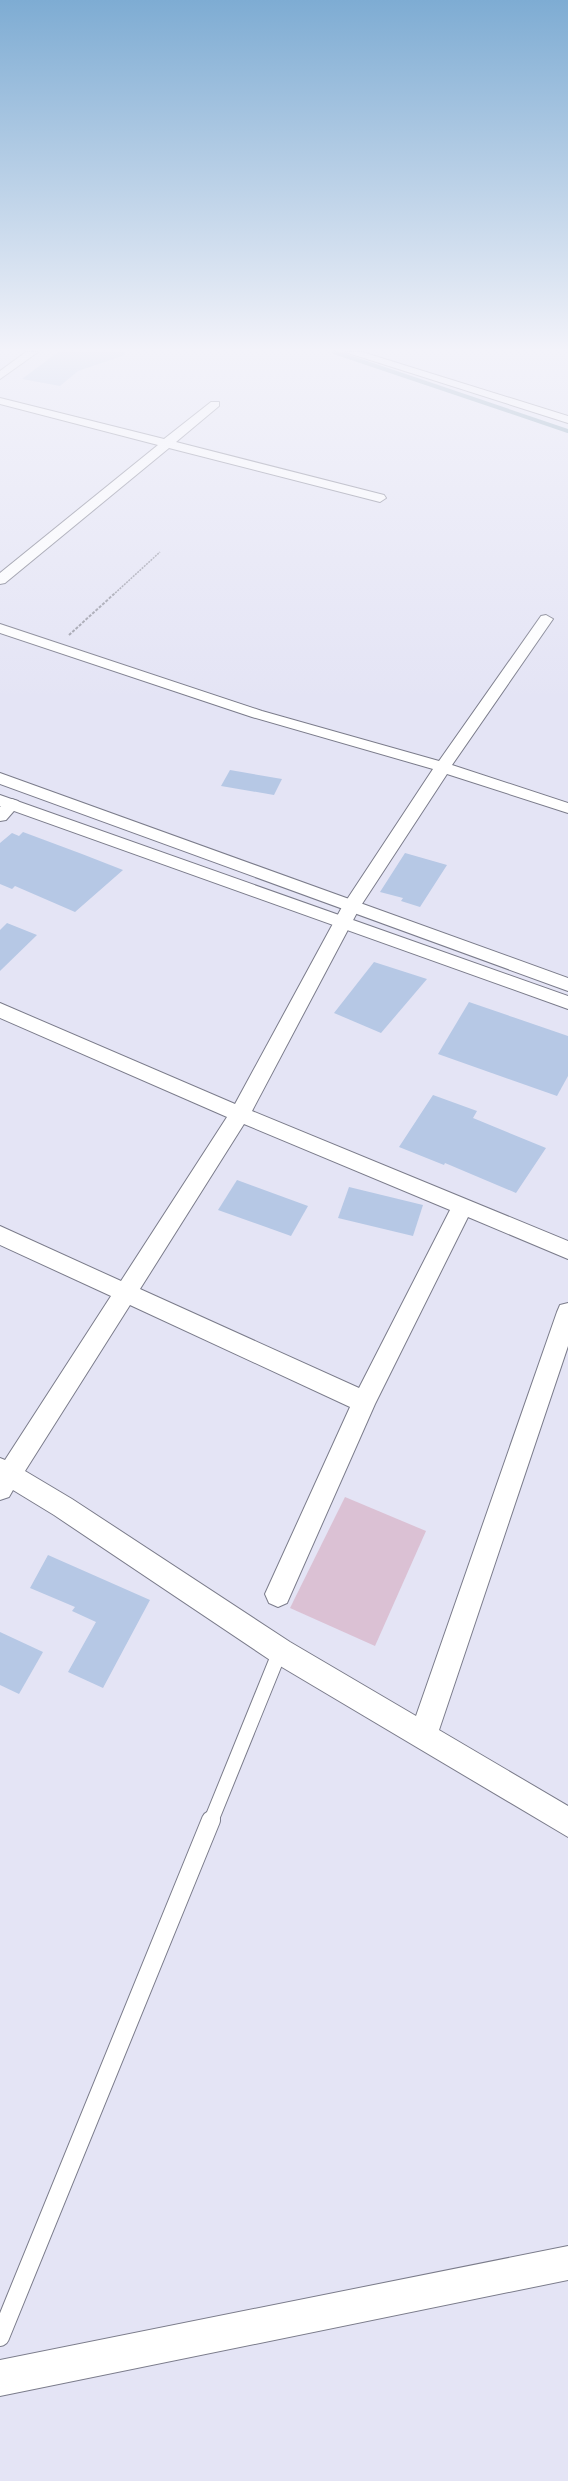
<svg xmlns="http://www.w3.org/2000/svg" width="568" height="2481" viewBox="0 0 568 2481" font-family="'DejaVu Sans',sans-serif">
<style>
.green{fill:#dbc1d4}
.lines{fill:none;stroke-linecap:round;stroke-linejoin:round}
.stream{stroke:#80a0b3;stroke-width:4}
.building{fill:#b6c8e5}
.service-far1-casing{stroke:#7b7c8b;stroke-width:16}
.service-casing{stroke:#7b7c8b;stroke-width:20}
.minor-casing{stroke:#7b7c8b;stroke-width:2}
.tertiary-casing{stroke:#7b7c8b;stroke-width:2}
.path-far1{stroke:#9a9ba7;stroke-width:1.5;stroke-dasharray:2 1;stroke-linecap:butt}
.path{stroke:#9a9ba7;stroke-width:2;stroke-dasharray:3 1.5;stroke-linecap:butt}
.service-far1{stroke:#fff;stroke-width:14}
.service{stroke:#fff;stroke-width:18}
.minor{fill:#fff;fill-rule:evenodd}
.tertiary{fill:#fff;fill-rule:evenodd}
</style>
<rect width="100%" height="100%" fill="#e4e4f5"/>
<!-- green -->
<polygon class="green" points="345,1497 426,1531 375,1646 290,1608"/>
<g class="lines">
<!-- stream -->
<polyline class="stream" points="334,352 568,431"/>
</g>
<!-- building -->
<g class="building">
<polygon points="58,352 125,352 125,355 78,371 60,386 22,379"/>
<polygon points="230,770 282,779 274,795 221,786"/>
<polygon points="23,832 82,854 123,870 75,912 15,886 12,889 0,884 0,843 12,833 19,836"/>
<polygon points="405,853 447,865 420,907 401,901 403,898 380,892"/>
<polygon points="7,923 37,935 0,971 0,930"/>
<polygon points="374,962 427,979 381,1033 334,1013"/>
<polygon points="469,1002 568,1036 568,1076 557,1096 438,1054"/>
<polygon points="433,1095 477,1111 473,1118 546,1148 516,1193 445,1163 444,1165 399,1147"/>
<polygon points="237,1180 308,1206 291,1236 218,1210"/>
<polygon points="349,1187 423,1205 413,1236 338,1218"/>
<polygon points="48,1555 150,1600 103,1688 68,1672 96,1622 72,1611 75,1607 30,1588"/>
<polygon points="0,1632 43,1652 19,1694 0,1685"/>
</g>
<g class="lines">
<!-- service-far1 casing -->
<g class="service-far1-casing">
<polyline id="service-far1" points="211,1821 280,1651"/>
</g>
<!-- service casing -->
<g class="service-casing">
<polyline id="service" points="0,2337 211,1820"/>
</g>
<!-- minor casing -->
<g class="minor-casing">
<g id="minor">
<polygon points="26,352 38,352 0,379 0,371"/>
<polygon points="345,352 362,352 568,416 568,423"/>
<polygon points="0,398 164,439 211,402 219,402 219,406 176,442 384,495 386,498 380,502 169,448 5,583 0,584 0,573 158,445 0,404"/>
<path d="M546,615L553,619L452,765L568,803V813L447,774L360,907L252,1111L568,1241V1259L468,1217L375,1404L287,1603L278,1607L269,1603L265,1594L350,1407L130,1305L25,1471L72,1499L290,1642L416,1716L557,1312L560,1305L568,1303V1346L439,1730L568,1806V1837L270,1660L54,1515L13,1490L9,1497L0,1500V1458L5,1460L111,1296L0,1245V1226L121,1281L227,1117L0,1018V1003L235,1104L342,907L433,769L252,717L0,633V624L262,711L439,761L541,616ZM244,1124L450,1210L359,1388L140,1289Z"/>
<polygon points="12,799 18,801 20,804 6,820 0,821 0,807 6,801"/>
<polygon points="568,2246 568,2280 0,2396 0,2360"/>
</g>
</g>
<!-- tertiary casing -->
<g class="tertiary-casing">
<g id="tertiary">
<polygon points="0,773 568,978 568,991 0,784"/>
<polygon points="0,795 568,996 568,1009 0,806"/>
</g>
</g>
<!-- path-far1 -->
<polyline class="path-far1" points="113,595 160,552"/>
<!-- path -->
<polyline class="path" points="69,635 114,594"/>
<!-- service-far1 -->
<use href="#service-far1" class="service-far1"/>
<!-- service -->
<use href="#service" class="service"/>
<!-- minor -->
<use href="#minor" class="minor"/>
<!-- tertiary -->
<use href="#tertiary" class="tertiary"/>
</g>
<!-- sky -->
<linearGradient id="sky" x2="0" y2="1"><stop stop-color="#7eacd3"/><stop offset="0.5" stop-color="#f3f3fa"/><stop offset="1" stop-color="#f3f3fa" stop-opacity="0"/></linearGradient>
<rect width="568" height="700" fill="url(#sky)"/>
</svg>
